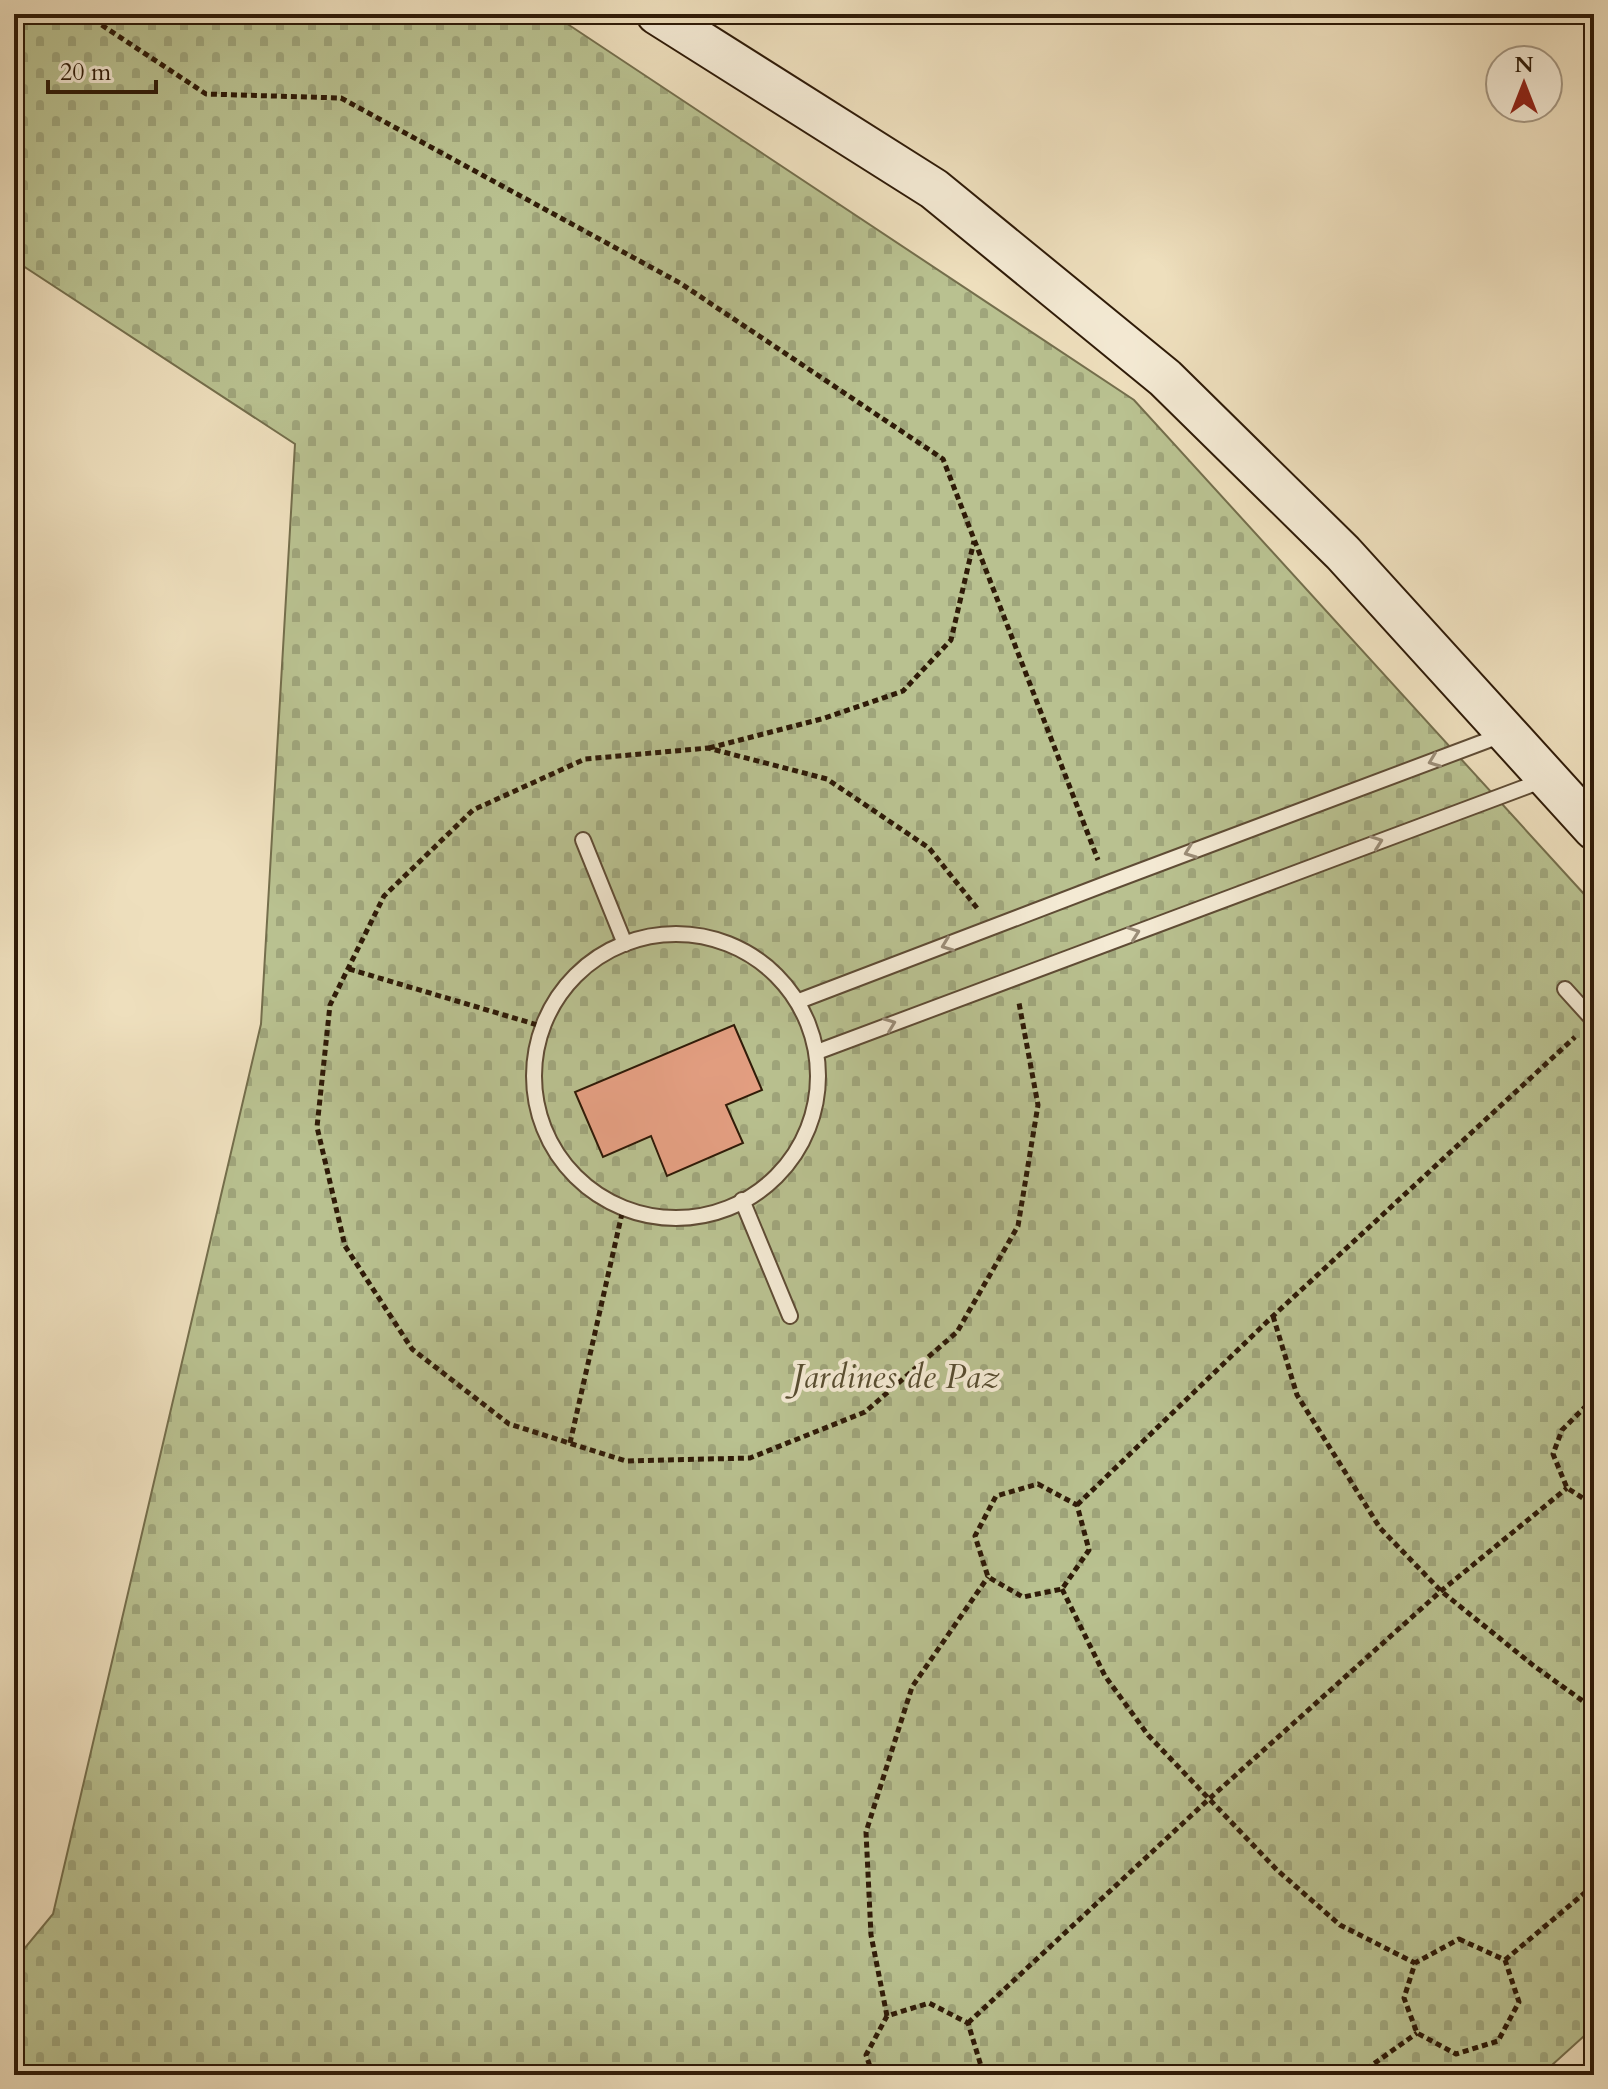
<svg xmlns="http://www.w3.org/2000/svg" width="1608" height="2089" viewBox="0 0 1608 2089" font-family="Cardo,serif">
<style>
.cemetery{fill:url(#cemetery-stones);stroke:#746e4c;stroke-width:2}
.building{fill:#e49f82;stroke:#2f1b08;stroke-width:2}
.lines{fill:none;stroke-linecap:round;stroke-linejoin:round}
.service-casing{stroke:#5f4c35;stroke-width:18}
.secondary-casing{stroke:#2f1b08;stroke-width:44}
.path{stroke:#2f1b08;stroke-width:5;stroke-dasharray:6 4;stroke-linecap:butt}
.service{stroke:#f4ead4;stroke-width:14}
.secondary{stroke:#f4ead4;stroke-width:40}
.oneway{stroke:#9b8d78}
.labels{text-anchor:middle;stroke-width:8;stroke-linejoin:round;paint-order:stroke}
.park-label{font-size:34px;font-style:italic;fill:#584d31;stroke:#f4ead4}
</style>
<defs>
<pattern id="cemetery-stones" width="16" height="16" patternUnits="userSpaceOnUse" patternTransform="scale(2)"><rect width="16" height="16" fill="#b9c190"/><path d="M2 7V4a2 2 0 0 1 4 0v3zM10 15v-3a2 2 0 0 1 4 0v3z" fill="#9fa57b"/></pattern>
</defs>
<rect width="100%" height="100%" fill="#eedfbd"/>
<filter id="stains"><feTurbulence type="fractalNoise" baseFrequency=".0025" numOctaves="4"/><feColorMatrix values="0 0 0 0 .2 0 0 0 0 .09 0 0 0 0 .02 0 0 0 .5 -.17"/></filter>
<radialGradient id="worn" r=".72"><stop offset=".6" stop-color="#630" stop-opacity="0"/><stop offset="1" stop-color="#630" stop-opacity=".3"/></radialGradient>
<!-- cemetery -->
<polygon class="cemetery" points="14,14 548,14 566,23 1134,400 1594,905 1594,2027 1541,2075 14,2075 14,1961 53,1914 261,1024 295,444 14,260"/>
<!-- building -->
<polygon class="building" points="734,1025 762,1090 726,1105 743,1143 667,1176 651,1136 603,1157 575,1092"/>
<g class="lines">
<!-- service casing -->
<g class="service-casing">
<g id="service">
<polyline points="583,840 625,944"/>
<circle cx="676" cy="1076" r="142"/>
<polyline points="1565,989 1594,1021"/>
<polyline points="799,1001 1108,883 1502,735"/>
<polyline points="817,1052 1544,780"/>
<polyline points="742,1200 790,1316"/>
</g>
</g>
<!-- secondary casing -->
<g class="secondary-casing">
<polyline id="secondary" points="657,14 934,189 1165,378 1343,553 1594,829"/>
</g>
<!-- path -->
<g class="path">
<polyline points="85,14 206,94 341,98 680,283 943,459 1098,860"/>
<polyline points="709,748 825,718 903,691 951,640 974,541"/>
<polyline points="977,908 929,848 827,779 708,748 585,759 473,810 384,896 330,1005 317,1127 345,1246 412,1349 509,1424 626,1461 750,1458 865,1412 957,1332 1018,1226 1038,1105 1019,1003"/>
<polyline points="349,969 541,1026"/>
<polyline points="1273,1316 1297,1395 1380,1528 1441,1591 1534,1666 1594,1709"/>
<polyline points="1594,1398 1562,1430 1553,1454 1567,1488 1594,1505"/>
<polyline points="570,1443 623,1209"/>
<polygon points="1038,1484 1077,1505 1089,1550 1062,1589 1023,1597 988,1577 975,1536 996,1496"/>
<polyline points="1077,1505 1273,1316 1575,1037"/>
<polyline points="1062,1589 1105,1676 1148,1735 1277,1870 1340,1925 1415,1963"/>
<polygon points="1459,1939 1505,1960 1519,2002 1498,2041 1456,2054 1417,2033 1404,1998 1415,1963"/>
<polyline points="1505,1960 1594,1885"/>
<polyline points="887,2016 871,1935 866,1832 912,1687 988,1577"/>
<polyline points="968,2023 1209,1799 1441,1591 1567,1488"/>
<polyline points="873,2075 866,2055 887,2016 929,2003 968,2023 981,2066 976,2075"/>
<polyline points="1358,2075 1417,2033"/>
</g>
<!-- service -->
<use href="#service" class="service"/>
<!-- secondary -->
<use href="#secondary" class="secondary"/>
</g>
<!-- one-way arrows -->
<defs><path id="oneway-chevron" d="M-2-3.5L2.5 0L-2 3.5" fill="none" stroke-width="1.6" stroke-linecap="round" stroke-linejoin="round" transform="scale(2)"/></defs>
<g class="oneway">
<use href="#oneway-chevron" transform="translate(1434 761) rotate(159)"/>
<use href="#oneway-chevron" transform="translate(1377 842) rotate(-20)"/>
<use href="#oneway-chevron" transform="translate(1190 852) rotate(159)"/>
<use href="#oneway-chevron" transform="translate(1134 933) rotate(-20)"/>
<use href="#oneway-chevron" transform="translate(947 945) rotate(159)"/>
<use href="#oneway-chevron" transform="translate(890 1024) rotate(-21)"/>
</g>
<g class="labels">
<!-- park labels -->
<g class="park-label">
<text x="896" y="1388">Jardines de Paz</text>
</g>
</g>
<!-- margin -->
<rect width="1608" height="2089" fill="none" stroke="#eedfbd" stroke-width="48"/>
<rect x="16" y="16" width="1576" height="2057" fill="none" stroke="#2f1b08" stroke-width="4"/>
<rect x="24" y="24" width="1560" height="2041" fill="none" stroke="#2f1b08" stroke-width="2"/>
<!-- north arrow -->
<g transform="translate(1524 84)"><circle r="38" fill="#f4ead4" stroke="#a59782" stroke-width="2"/>
<path d="M0-6L14 30L0 20L-14 30Z" fill="#8f2418"/>
<text y="-12" font-size="22" font-weight="bold" text-anchor="middle" fill="#2f1b08">N</text>
</g>
<!-- scale -->
<path d="M48 80v12h108v-12" fill="none" stroke="#2f1b08" stroke-width="4"/>
<text x="60" y="80" font-size="24" fill="#2f1b08" stroke="#f4ead4" stroke-width="6" paint-order="stroke">20 m</text>
<rect width="100%" height="100%" filter="url(#stains)"/>
<rect width="100%" height="100%" fill="url(#worn)"/>
</svg>
